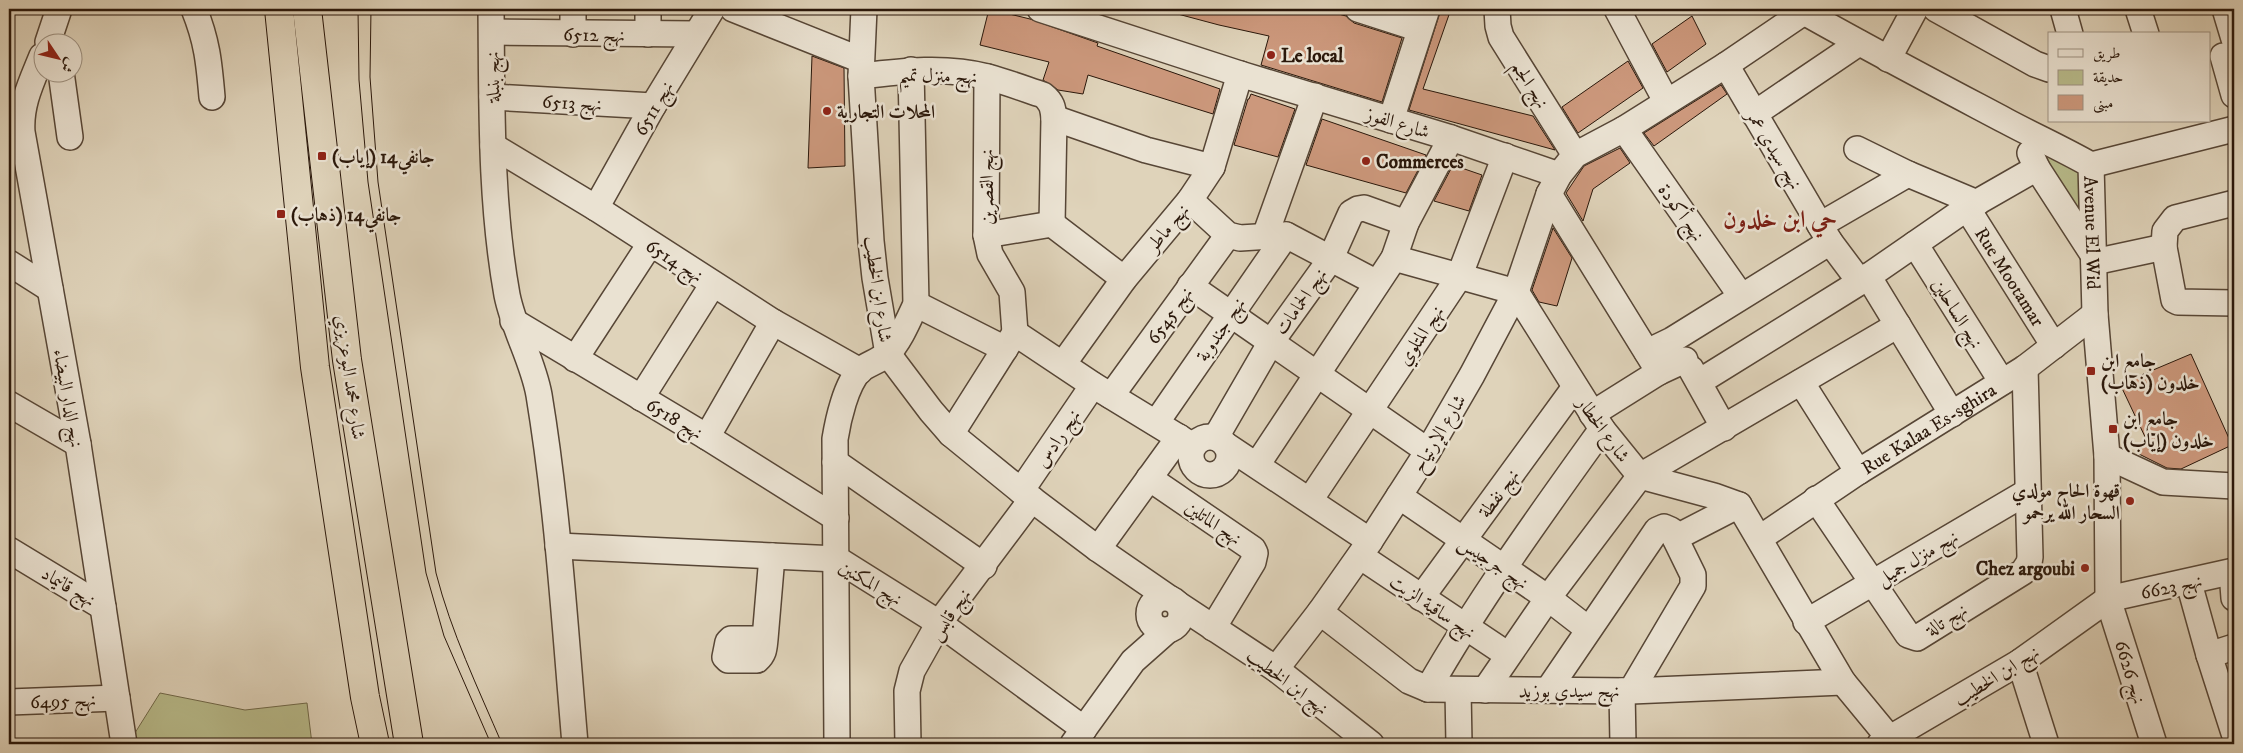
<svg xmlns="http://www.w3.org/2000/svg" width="2243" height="753" viewBox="0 0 2243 753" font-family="'IM FELL DW Pica',Amiri,serif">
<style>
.green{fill:#b8bb8b;stroke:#71694a}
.building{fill:#cc987c;stroke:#2a170a}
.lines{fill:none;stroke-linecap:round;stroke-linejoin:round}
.minor-casing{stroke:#574636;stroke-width:28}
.highway-casing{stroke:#2a170a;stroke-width:30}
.minor{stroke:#eae2d2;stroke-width:25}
.highway{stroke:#dfd3ba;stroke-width:28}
.tram{stroke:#2a170a;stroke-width:1}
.poi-dot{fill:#8f2418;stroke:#eae2d2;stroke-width:2}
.labels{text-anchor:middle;stroke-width:5;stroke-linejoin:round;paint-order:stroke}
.street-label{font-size:19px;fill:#2a170a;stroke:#eae2d2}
.poi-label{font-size:19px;font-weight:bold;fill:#2a170a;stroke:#eae2d2;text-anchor:start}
.district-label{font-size:24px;font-weight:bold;fill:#7a1f14;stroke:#eae2d2}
</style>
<rect width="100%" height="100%" fill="#dfd3ba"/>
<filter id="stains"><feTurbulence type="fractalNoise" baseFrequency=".004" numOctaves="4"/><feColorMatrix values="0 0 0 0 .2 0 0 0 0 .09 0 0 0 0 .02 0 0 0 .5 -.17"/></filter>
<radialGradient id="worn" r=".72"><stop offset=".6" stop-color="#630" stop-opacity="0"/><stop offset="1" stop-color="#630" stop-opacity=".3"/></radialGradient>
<!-- green -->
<g class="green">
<polygon points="2032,141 2083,174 2089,238"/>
<polygon points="160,693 245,710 307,703 312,744 128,744"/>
<polygon points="1113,742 1247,744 1103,744"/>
</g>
<!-- building -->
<g class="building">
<polygon points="989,9 1030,19 1098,43 1097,46 1220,89 1213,114 1088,75 1083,94 1058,90 1043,80 1049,62 980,45"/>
<polygon points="1175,9 1320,9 1346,16 1354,23 1402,38 1382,102 1261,65 1269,36 1219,25 1174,13"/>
<polygon points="1441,9 1451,9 1423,89 1533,116 1555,150 1409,110"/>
<polygon points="1692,16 1706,44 1667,72 1652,44"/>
<polygon points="812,56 844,68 845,166 808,168"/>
<polygon points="1628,61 1643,88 1578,133 1562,107"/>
<polygon points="1721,85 1727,94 1654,146 1644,133"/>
<polygon points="1251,94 1295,109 1278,157 1234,145 1248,99 1249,99"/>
<polygon points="1322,119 1426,155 1406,193 1306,165"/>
<polygon points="1620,148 1630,163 1593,189 1583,221 1566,193 1584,166"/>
<polygon points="1453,165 1482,175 1469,211 1434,201"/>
<polygon points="1553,228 1572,258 1557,306 1539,302 1532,290"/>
<polygon points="2191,354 2232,445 2181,469 2167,468 2139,454 2139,446 2147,441 2120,384"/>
</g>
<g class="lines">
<!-- minor casing -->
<g class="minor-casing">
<g id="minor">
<path d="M194,9C207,41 209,62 212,97"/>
<path d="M491,9C492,104 490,200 507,295C514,330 533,361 539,395C558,510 565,628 575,744"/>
<polyline points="733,9 861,60"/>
<polyline points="864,9 861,76 871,241 875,278 888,354 931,411 951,434 1021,491 1098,549 1169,598"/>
<polyline points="1040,9 1240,74 1451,138 1559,175"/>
<polyline points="1358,9 1420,29"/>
<polyline points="1497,9 1498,26 1501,37 1575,155"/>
<polyline points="1617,9 1666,101"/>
<path id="s1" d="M1804,9V12C1871,50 1938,85 2006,121C2034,136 2063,149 2091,165L2095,314L2107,456L2108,599L2154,744"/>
<polyline points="1936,9 2035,64 2049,69"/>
<polyline points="2063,9 2070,34"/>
<polyline points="2138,9 2146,34"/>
<polyline points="2225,9 2234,39"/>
<polyline points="492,32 696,34"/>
<polyline points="573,34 573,9"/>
<polyline points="648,34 648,9"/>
<polyline points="48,42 59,9"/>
<path d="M42,56C32,81 20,104 22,132L78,444L124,744"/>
<polyline points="2223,56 2234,95"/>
<polyline points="1888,59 1915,9"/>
<polyline points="1726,65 1830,242 1860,282"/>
<polyline points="61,72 70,137"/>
<path d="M861,76C903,71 946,66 988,77C1006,82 1025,89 1043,95C1052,102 1053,108 1054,118L1052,224"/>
<polyline points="987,77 986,235 990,254 1012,292 1015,333"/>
<polyline points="492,97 653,106"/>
<polyline points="1754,114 1859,43"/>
<polyline points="1054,118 1146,150 1212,167"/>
<polyline points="1391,120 1427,9"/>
<polyline points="1624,129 1741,296"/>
<polyline points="493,146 596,208 773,322 860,371"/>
<polyline points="1857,149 1908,174 1977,203"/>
<polyline points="2030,153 2037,168 2094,256"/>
<polyline points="2091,165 2234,129"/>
<polyline points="1549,194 1659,372"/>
<polyline points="1190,200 1228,235 1240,238 1286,235 1377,283"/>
<polyline points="2234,203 2175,218 2165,231 2164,247 2174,300 2178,302 2234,303"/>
<polyline points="596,208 653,106 712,9"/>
<path id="s2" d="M1967,208L2054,346"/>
<polyline points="1820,225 1908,174"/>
<polyline points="986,235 1052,224 1124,279"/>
<polyline points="1265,236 1315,96"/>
<polyline points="1915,244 2002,382"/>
<polyline points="1394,258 1516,292 1602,429 1640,476 1714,496 1739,505 1843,682 1890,739"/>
<polyline points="2094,262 2164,247"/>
<polyline points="9,263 50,289"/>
<polyline points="1868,276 1952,414"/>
<polyline points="1190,286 1428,451"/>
<polyline points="916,304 1005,349"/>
<polyline points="513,321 707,437 836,518"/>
<polyline points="1647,352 1672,340 1830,242"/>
<polyline points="575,359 650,244"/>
<polyline points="1063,364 1124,279 1190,200 1212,167 1240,74"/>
<polyline points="1691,369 1724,428"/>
<polyline points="1699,382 1860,282 1967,208 2037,168"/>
<polyline points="1801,382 1858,472"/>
<polyline points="1111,396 1228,235"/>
<polyline points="641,398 713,284"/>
<polyline points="9,404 78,444"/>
<polyline points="1592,414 1659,372 1685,360"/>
<polyline points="1156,423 1286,235"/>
<polyline points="951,434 1015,333 1093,385 1193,446"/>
<circle cx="1210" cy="456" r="19"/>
<polyline points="707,437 773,322"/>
<polyline points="1216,437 1271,342 1330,260 1351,213 1358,209 1364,208 1406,223"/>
<polyline points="1227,446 1370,541"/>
<polyline points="2107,456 2163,482 2234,486"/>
<polyline points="835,462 984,566"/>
<polyline points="1257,465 1394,258 1406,223 1451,138"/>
<polyline points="1149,478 1253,549 1255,553 1253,562 1213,628"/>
<polyline points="1021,491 1093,385"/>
<polyline points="1399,496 1548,598 1588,629"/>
<polyline points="1816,499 1908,635 1917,638 2023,572 2029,563 2030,557 2025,368"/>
<polyline points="1310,500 1459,277 1505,156"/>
<polyline points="1675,538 1739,505"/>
<path id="s3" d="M1760,538L1858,472L2025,368L2095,314"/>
<polyline points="558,546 837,559 939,623 1084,729"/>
<polyline points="1098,549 1179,437"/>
<polyline points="9,550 103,607"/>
<polyline points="1360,556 1508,655"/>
<polyline points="2232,572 2234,598"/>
<polyline points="2189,583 2209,655 2234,733"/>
<polyline points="1421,598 1575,387"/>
<circle cx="1165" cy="614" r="16"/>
<polyline points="1179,605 1276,669 1371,744"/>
<polyline points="1320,612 1409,681 1428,689 1631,691 1843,682"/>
<polyline points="1806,622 2027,492"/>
<path d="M765,639H731L728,642L725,657L728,660H757C764,654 764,649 765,639L772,556"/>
<polyline points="2209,655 2234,647"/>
<polyline points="2020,662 2046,744"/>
<polyline points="1276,669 1320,612 1370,541 1428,451 1472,375 1516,292 1549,194 1559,175 1575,155 1624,129 1726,65 1804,12"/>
<path d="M1428,689C1480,598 1541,514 1602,429"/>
<polyline points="1458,690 1459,744"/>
<polyline points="1485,690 1548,598 1640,476 1898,325"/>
<polyline points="1548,690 1657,530 1664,527 1671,530 1693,575 1693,586 1631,691"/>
<polyline points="1622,691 1623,744"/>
<polyline points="9,702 117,698"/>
<path d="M837,744L835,439C838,420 846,384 860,370C868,364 879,361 887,354C899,343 909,319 916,304L911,70"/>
<polyline points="908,744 907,691 912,671 939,623 1032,499"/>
<polyline points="1073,744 1133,661 1168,630"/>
<polyline points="1880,744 2020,662 2108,599 2234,571"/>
</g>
</g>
<!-- highway casing -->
<g class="highway-casing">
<g id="highway">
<polyline points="279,9 315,367 365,697 375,744"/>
<polyline points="307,9 347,360 409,744"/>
</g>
</g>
<!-- minor -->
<use href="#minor" class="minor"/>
<!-- highway -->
<use href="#highway" class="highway"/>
<!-- tram -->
<g class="tram">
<polyline points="358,9 359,80 368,182 426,573 444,636 491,744"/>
<path d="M371,9L370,77L378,182L436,573C451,632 478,688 502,744"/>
</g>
</g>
<!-- markers -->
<g class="poi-dot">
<circle cx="1271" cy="55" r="5"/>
<circle cx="827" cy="111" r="5"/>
<rect x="317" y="151" width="10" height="10" rx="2.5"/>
<circle cx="1366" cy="161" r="5"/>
<rect x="276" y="209" width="10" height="10" rx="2.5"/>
<rect x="2086" y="366" width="10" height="10" rx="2.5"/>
<rect x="2108" y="424" width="10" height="10" rx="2.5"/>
<circle cx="2130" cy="501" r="5"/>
<circle cx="2085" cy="568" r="5"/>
</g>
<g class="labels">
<!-- street labels -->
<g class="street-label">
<text transform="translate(594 34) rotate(1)" y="7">نهج 6512</text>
<text transform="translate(938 75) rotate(2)" y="7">نهج منزل تميم</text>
<text transform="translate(492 77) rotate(-91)" y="7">نهج بنبلة</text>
<text transform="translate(1531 84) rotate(58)" y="7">نهج الجم</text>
<text transform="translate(572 102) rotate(3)" y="7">نهج 6513</text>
<text transform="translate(653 108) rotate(-60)" y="7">نهج 6511</text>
<text transform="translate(1398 122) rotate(17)" y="7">شارع الفوز</text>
<text transform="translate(1775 149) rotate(59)" y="7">نهج سيدي عمر</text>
<text transform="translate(986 187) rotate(-90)" y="7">نهج القصرين</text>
<text transform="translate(1682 212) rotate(55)" y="7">نهج أكودة</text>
<text transform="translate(1167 227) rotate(-50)" y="7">نهج ماطر</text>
<text dy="7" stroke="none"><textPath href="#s1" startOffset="396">Avenue El Wid</textPath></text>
<text transform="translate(675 260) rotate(32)" y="7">نهج 6514</text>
<text dy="7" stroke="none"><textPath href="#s2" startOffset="81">Rue Mootamar</textPath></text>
<text transform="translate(879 289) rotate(82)" y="7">شارع ابن الخطيب</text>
<text transform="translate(1300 301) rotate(-55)" y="7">نهج الحمامات</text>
<text transform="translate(1958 313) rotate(58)" y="7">نهج الساحلين</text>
<text transform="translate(1169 315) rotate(-55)" y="7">نهج 6545</text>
<text transform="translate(1220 329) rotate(-56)" y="7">نهج جندوبة</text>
<text transform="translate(1420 335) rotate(-56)" y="7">نهج المتلوي</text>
<text transform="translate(351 377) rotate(82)" y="7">شارع محمد البوعزيزي</text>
<text transform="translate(69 398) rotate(80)" y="7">نهج الدار البيضاء</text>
<text transform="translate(675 418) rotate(31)" y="7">نهج 6518</text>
<text dy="7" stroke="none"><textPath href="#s3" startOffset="201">Rue Kalaa Es-sghira</textPath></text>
<text transform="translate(1604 429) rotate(54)" y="7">شارع الخطار</text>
<text transform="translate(1438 433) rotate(-59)" y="7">شارع الإرتياح</text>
<text transform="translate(1057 438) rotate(-56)" y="7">نهج رادس</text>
<text transform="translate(1498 493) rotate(-54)" y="7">نهج نفطة</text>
<text transform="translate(1214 522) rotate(34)" y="7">نهج الماتلين</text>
<text transform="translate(1917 557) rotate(-30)" y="7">نهج منزل جميل</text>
<text transform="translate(1494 562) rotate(34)" y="7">نهج جرجيس</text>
<text transform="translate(871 582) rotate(31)" y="7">نهج المكنين</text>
<text transform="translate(69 586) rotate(31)" y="7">نهج قانيماد</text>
<text transform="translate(2171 586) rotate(-12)" y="7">نهج 6623</text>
<text transform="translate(1433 606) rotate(34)" y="7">نهج ساقية الزيت</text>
<text transform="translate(949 614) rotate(-55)" y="7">نهج قابس</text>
<text transform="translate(1946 619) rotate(-32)" y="7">نهج تالة</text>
<text transform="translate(2131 672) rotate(73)" y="7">نهج 6626</text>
<text transform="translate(1996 675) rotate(-32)" y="7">نهج ابن الخطيب</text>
<text transform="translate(1288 681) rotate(37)" y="7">نهج ابن الخطيب</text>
<text x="1569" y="697">نهج سيدي بوزيد</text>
<text transform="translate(63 700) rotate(-2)" y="7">نهج 6495</text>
</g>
<!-- poi labels -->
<g class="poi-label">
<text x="1281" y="62">Le local</text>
<text x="837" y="118">المحلات التجارية</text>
<text x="332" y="163">جانفي14 (إياب)</text>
<text x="1376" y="168">Commerces</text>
<text x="291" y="221">جانفي14 (ذهاب)</text>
<text x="2101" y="367">جامع ابن<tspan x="2101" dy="22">خلدون (ذهاب)</tspan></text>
<text x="2123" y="425">جامع ابن<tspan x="2123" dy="22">خلدون (إياب)</tspan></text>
<text x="2120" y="497" text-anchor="end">قهوة الحاج مولدي<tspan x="2120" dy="22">السحار الله يرحمو</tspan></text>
<text x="2075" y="575" text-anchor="end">Chez argoubi</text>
</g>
<!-- district labels -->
<g class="district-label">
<text x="1780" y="227">حي ابن خلدون</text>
</g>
</g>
<!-- margin -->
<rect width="2243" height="753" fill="none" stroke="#dfd3ba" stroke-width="30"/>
<rect x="10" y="10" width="2223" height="733" fill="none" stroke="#2a170a" stroke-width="2.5"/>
<rect x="15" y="15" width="2213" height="723" fill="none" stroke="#2a170a"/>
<!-- legend -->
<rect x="2048" y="32" width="162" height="90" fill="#eae2d2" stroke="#9d9182"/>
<rect x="2058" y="49" width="25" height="8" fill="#eae2d2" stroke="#9d9182"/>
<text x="2093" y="58" font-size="15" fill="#2a170a">طريق</text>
<rect x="2058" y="70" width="25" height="15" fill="#b8bb8b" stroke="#9d9182"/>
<text x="2093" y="82" font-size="15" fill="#2a170a">حديقة</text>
<rect x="2058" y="95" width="25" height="15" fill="#cc987c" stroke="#9d9182"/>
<text x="2093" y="108" font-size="15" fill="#2a170a">مبنى</text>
<!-- north arrow -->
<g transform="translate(58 58) rotate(125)"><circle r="24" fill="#eae2d2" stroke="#9d9182"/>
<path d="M0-4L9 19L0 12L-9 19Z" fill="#8f2418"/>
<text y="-8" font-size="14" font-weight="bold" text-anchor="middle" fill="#2a170a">ش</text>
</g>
<rect width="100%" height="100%" filter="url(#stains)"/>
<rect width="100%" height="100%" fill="url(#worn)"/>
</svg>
